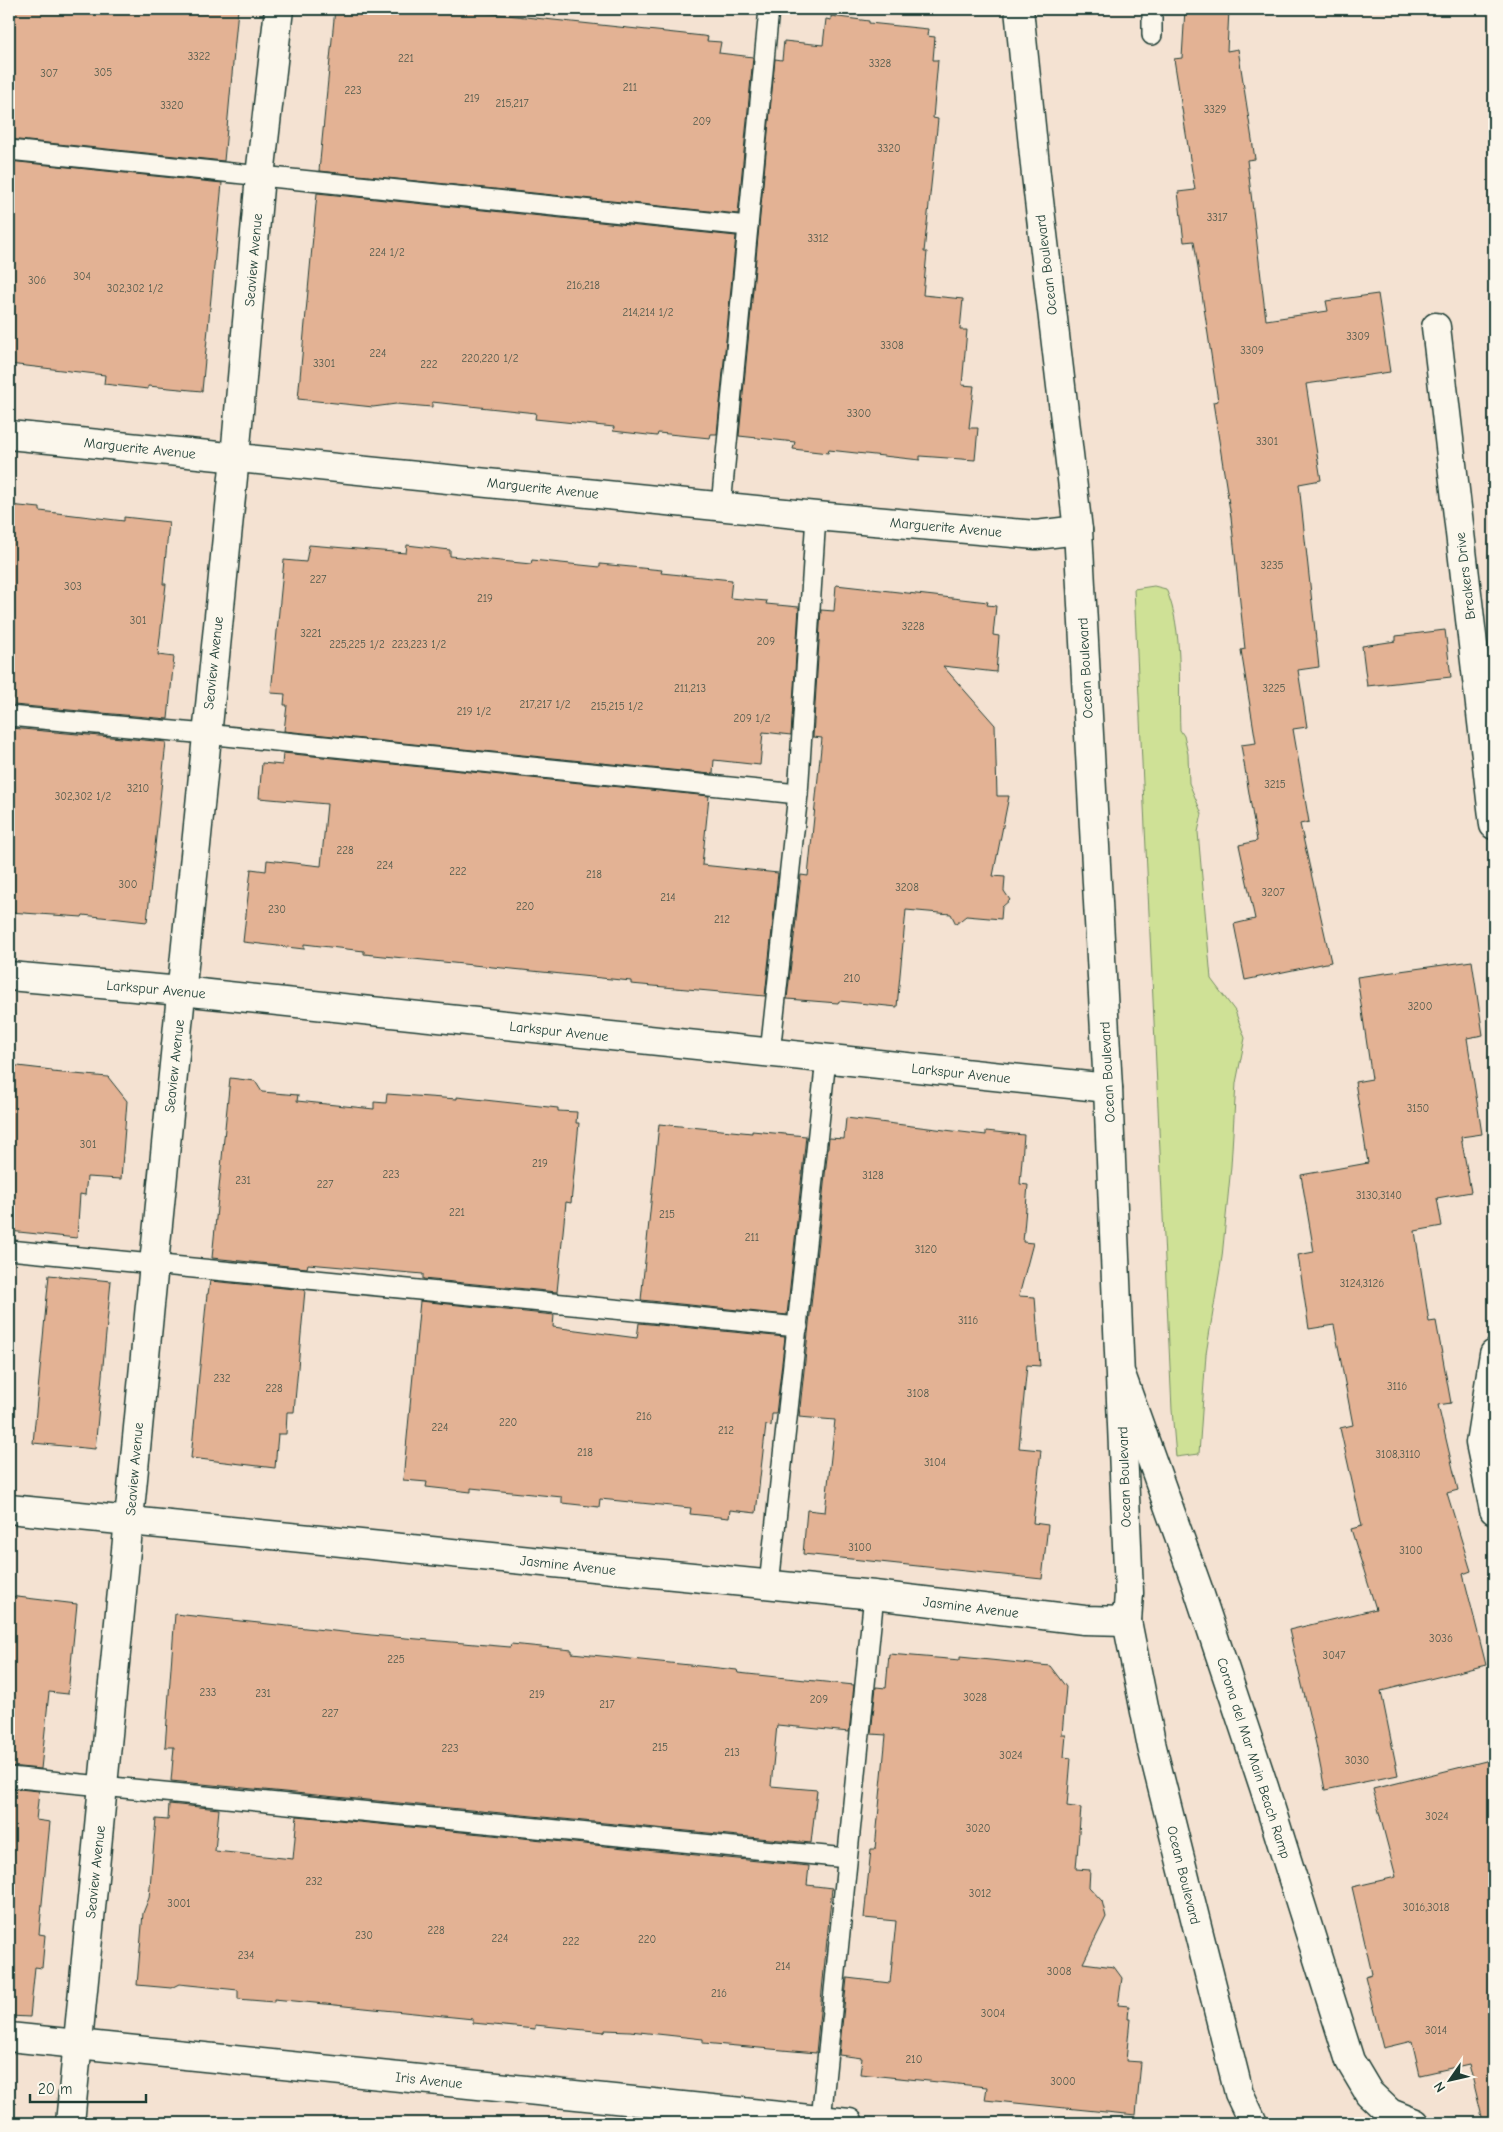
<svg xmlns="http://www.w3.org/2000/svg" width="1503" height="2132" viewBox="0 0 1503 2132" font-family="'Comic Neue',sans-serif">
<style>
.green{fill:#cfe196;stroke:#778f65}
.building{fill:#e3b294;stroke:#1f3d34}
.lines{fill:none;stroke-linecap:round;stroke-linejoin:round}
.lane-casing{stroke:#1f3d34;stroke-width:22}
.street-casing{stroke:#1f3d34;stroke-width:31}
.secondary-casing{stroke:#1f3d34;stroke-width:31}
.lane{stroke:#fbf7ec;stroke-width:19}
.street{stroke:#fbf7ec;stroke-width:28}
.secondary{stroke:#fbf7ec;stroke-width:28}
.labels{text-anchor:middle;stroke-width:4;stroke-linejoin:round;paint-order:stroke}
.number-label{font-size:11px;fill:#505a4c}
.street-label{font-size:14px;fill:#1f3d34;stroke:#fbf7ec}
</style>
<rect width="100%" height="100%" fill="#f4e2d2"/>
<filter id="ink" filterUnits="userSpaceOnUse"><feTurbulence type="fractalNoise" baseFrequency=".02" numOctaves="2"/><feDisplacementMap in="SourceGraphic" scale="10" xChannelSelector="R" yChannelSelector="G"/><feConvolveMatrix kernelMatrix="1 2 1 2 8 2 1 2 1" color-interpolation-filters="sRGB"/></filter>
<g filter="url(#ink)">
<!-- green -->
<path class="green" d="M1154,586L1166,589C1184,630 1178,686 1180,730L1184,736L1188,754L1189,783L1202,814L1198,832L1211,979L1235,1011L1245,1038L1236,1083L1231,1166L1222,1257L1206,1354L1199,1454L1176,1457L1172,1410L1134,589Z"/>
<!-- building -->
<g class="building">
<polygon points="9,9 238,9 224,161 9,139"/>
<polygon points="335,9 488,9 488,13 703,36 708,37 707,41 721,42 719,53 753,57 738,214 319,171"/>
<polygon points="1185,9 1229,9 1227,51 1238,49 1255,159 1247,160 1266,320 1328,311 1326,301 1378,294 1390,372 1306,384 1321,480 1299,484 1319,667 1298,670 1307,727 1293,729 1309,822 1300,824 1331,962 1245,980 1234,924 1255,919 1239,845 1257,841 1241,745 1256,743 1241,650 1245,649 1231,517 1213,402 1218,401 1194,241 1184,242 1178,192 1195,190 1174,59 1182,58"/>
<polygon points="831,16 869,21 869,23 928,29 927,36 935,37 933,60 938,60 933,118 938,119 924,252 927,252 923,295 963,299 960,330 967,330 962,385 974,386 969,428 978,428 975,460 920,456 920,460 829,450 828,453 793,449 795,442 739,436 775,59 782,60 784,41 823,45 826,19 831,20"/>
<polygon points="9,161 222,183 202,391 148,386 148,389 104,384 105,375 9,364"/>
<polygon points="317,193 736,236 717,434 711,434 710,438 658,433 657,436 613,431 614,427 535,419 536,413 432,402 432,407 396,404 373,407 298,399"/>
<polygon points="9,505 40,508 40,511 124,521 124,517 169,522 163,584 166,584 158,655 174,657 168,719 14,705 14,699 9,699"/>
<polygon points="309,545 406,553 407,545 450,550 450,556 531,564 532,560 600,567 600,564 662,570 661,573 732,580 730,598 767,601 766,604 799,607 791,735 763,732 760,765 714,760 713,773 711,774 284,731 287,705 284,705 285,694 271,693 284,560 306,562"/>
<polygon points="836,585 988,602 987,605 996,606 993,635 999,636 996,672 943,666 995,725 997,796 1009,796 993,876 1005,877 1004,891 1010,900 1002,907 1001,919 966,916 956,924 951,914 906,910 897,1007 839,1001 838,1003 787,999 801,875 808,876 822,738 813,737 821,610 834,611"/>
<polygon points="1445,630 1451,677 1367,686 1362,646 1396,641 1396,636"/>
<polygon points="11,728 166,742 147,922 83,915 82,917 9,912 9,754"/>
<polygon points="283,753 709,796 702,865 778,873 765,996 631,984 631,981 364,954 364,951 304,944 304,949 243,942 251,869 266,871 267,860 321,866 327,804 259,798 262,763 282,765"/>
<polygon points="1472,961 1483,1035 1467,1038 1482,1134 1461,1137 1471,1192 1437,1198 1442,1226 1415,1231 1429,1322 1436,1321 1451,1403 1438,1405 1458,1490 1447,1493 1471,1571 1463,1574 1486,1665 1381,1691 1398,1775 1325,1790 1316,1744 1289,1630 1376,1609 1351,1529 1362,1526 1340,1428 1353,1425 1334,1325 1309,1329 1298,1255 1314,1252 1301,1175 1368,1163 1355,1082 1372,1079 1357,977"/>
<polygon points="9,1065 52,1070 52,1072 108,1077 127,1101 121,1179 87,1177 85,1195 80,1194 77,1238 9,1231"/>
<polygon points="230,1078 255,1081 262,1092 298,1095 297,1101 374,1109 374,1102 386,1103 387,1094 457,1099 457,1097 558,1108 558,1111 577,1112 576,1123 579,1123 571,1203 566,1202 557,1292 423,1279 423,1274 308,1264 307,1268 212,1258"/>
<polygon points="846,1118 986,1135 986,1131 1024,1135 1020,1184 1028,1185 1023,1242 1033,1243 1019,1296 1035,1297 1040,1366 1027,1365 1019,1448 1041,1450 1033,1523 1048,1525 1042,1579 803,1554 807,1510 825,1512 835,1420 799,1417 829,1138 844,1139"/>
<polygon points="659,1124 752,1133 752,1131 806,1136 787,1315 641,1300"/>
<polygon points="49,1275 111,1281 95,1449 33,1443"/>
<polygon points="210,1281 305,1290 294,1412 287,1412 286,1434 278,1434 275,1468 191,1458 207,1294 208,1294"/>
<polygon points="420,1301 554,1315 553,1327 637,1338 639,1323 785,1337 776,1414 772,1414 771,1426 766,1425 756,1513 730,1510 729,1518 690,1514 691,1508 600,1499 599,1507 562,1503 562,1497 471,1488 471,1492 426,1487 427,1482 403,1480"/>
<polygon points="9,1596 77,1604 68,1694 49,1692 41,1769 9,1766"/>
<polygon points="175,1614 371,1635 510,1647 511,1644 572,1650 572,1653 709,1667 737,1670 738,1673 854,1685 849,1732 777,1725 771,1786 817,1790 811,1843 171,1781 174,1747 165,1747"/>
<polygon points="889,1654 960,1660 960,1657 1050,1666 1066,1687 1062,1735 1066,1735 1064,1757 1071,1758 1067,1806 1081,1808 1076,1869 1090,1870 1089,1887 1102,1901 1106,1917 1083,1963 1114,1967 1122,1978 1118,2005 1129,2006 1128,2019 1130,2019 1126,2061 1141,2062 1136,2115 985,2100 987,2087 860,2074 862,2058 839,2055 847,1978 890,1983 896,1921 864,1918 871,1849 875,1849 886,1735 871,1734 876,1687 886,1688"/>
<polygon points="1494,1759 1494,2120 1483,2121 1469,2064 1420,2075 1412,2041 1383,2048 1365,1976 1372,1974 1352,1887 1396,1877 1373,1789"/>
<polygon points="9,1788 39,1791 36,1820 50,1822 39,1934 45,1935 42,1968 35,1967 30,2017 9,2016"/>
<polygon points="169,1804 219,1809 215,1851 293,1859 297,1816 809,1866 807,1885 832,1888 816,2053 703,2043 703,2039 630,2031 605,2030 605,2032 535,2025 535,2029 473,2023 473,2019 325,2004 274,1999 274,2002 238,1999 238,1990 179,1984 171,1988 137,1985 143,1913 149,1898 156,1819 168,1820"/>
</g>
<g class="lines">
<!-- lane casing -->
<g class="lane-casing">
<g id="lane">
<polyline points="1152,35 1152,9"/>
<polyline points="9,150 748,226"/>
<polyline points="721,506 769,9"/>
<polyline points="9,716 206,734 798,794"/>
<polyline points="770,1053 798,794 816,516"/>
<polyline points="9,1250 798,1327"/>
<polyline points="769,1585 826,1059"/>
<polyline points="9,1777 847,1858"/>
<polyline points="821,2120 874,1595"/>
</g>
</g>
<!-- street casing -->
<g class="street-casing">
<g id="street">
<polyline points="1436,327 1494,825"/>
<polyline points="9,976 181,991 1108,1088"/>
<polyline points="1494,1354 1480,1443 1494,1510"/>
<polyline points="1122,1377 1197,1586 1264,1787 1350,2061 1369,2093 1390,2113 1415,2123"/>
<polyline points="9,1509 874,1595 1084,1620 1127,1621"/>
<polyline points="9,2037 849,2123"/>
<polyline points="70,2123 154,1264 235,457 260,176 279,9"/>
</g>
</g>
<!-- secondary casing -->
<g class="secondary-casing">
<g id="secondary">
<polyline points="1019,9 1036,175 1078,530 1108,1088 1129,1593 1127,1621 1152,1747 1239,2093 1253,2123"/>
<polyline points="9,435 816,516 1036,535 1078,530"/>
</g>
</g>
<!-- lane -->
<use href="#lane" class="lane"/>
<!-- street -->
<use href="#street" class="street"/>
<!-- secondary -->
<use href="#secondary" class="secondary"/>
</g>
</g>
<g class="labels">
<!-- number labels -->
<g class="number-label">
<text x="199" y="60">3322</text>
<text x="406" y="62">221</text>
<text x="880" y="67">3328</text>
<text x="103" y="76">305</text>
<text x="49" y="77">307</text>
<text x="630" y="91">211</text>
<text x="353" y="94">223</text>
<text x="472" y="102">219</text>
<text x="512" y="107">215,217</text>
<text x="172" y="109">3320</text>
<text x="1215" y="113">3329</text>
<text x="702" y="125">209</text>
<text x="889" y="152">3320</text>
<text x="1217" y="221">3317</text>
<text x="818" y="242">3312</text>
<text x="387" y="256">224 1/2</text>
<text x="82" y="280">304</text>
<text x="37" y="284">306</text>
<text x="583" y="289">216,218</text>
<text x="135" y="292">302,302 1/2</text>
<text x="648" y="316">214,214 1/2</text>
<text x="1358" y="340">3309</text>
<text x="892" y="349">3308</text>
<text x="1252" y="354">3309</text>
<text x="378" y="357">224</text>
<text x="490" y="362">220,220 1/2</text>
<text x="324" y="367">3301</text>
<text x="429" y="368">222</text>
<text x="859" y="417">3300</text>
<text x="1267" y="445">3301</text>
<text x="1272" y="569">3235</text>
<text x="318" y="583">227</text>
<text x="73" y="590">303</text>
<text x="485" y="602">219</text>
<text x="138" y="624">301</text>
<text x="913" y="630">3228</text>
<text x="311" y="637">3221</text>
<text x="766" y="645">209</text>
<text x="357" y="648">225,225 1/2</text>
<text x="419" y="648">223,223 1/2</text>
<text x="690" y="692">211,213</text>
<text x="1274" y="692">3225</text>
<text x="545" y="708">217,217 1/2</text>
<text x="617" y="710">215,215 1/2</text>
<text x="474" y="715">219 1/2</text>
<text x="752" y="722">209 1/2</text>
<text x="1275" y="788">3215</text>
<text x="138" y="792">3210</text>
<text x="83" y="800">302,302 1/2</text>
<text x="345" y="854">228</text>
<text x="385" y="869">224</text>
<text x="458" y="875">222</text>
<text x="594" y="878">218</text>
<text x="128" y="888">300</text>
<text x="907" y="891">3208</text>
<text x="1273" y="896">3207</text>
<text x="668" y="901">214</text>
<text x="525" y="910">220</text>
<text x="277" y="913">230</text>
<text x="722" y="923">212</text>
<text x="852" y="982">210</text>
<text x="1420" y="1010">3200</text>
<text x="1418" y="1112">3150</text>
<text x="88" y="1148">301</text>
<text x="540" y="1167">219</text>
<text x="391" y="1178">223</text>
<text x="873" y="1179">3128</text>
<text x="243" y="1184">231</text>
<text x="325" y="1188">227</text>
<text x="1379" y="1199">3130,3140</text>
<text x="457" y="1216">221</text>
<text x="667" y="1218">215</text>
<text x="752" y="1241">211</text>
<text x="926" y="1253">3120</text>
<text x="1362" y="1287">3124,3126</text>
<text x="968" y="1324">3116</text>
<text x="222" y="1382">232</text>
<text x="1397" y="1390">3116</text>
<text x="274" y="1392">228</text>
<text x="918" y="1397">3108</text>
<text x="644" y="1420">216</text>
<text x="508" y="1426">220</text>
<text x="440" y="1431">224</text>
<text x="726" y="1434">212</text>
<text x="585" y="1456">218</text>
<text x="1398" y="1458">3108,3110</text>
<text x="935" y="1466">3104</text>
<text x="860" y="1551">3100</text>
<text x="1411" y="1554">3100</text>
<text x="1441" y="1642">3036</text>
<text x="1334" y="1659">3047</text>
<text x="396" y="1663">225</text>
<text x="208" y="1696">233</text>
<text x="263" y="1697">231</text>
<text x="537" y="1698">219</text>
<text x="975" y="1701">3028</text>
<text x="819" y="1703">209</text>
<text x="607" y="1708">217</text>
<text x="330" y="1717">227</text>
<text x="660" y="1751">215</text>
<text x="450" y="1752">223</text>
<text x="732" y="1756">213</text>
<text x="1011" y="1759">3024</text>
<text x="1357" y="1764">3030</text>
<text x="1437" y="1820">3024</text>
<text x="978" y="1832">3020</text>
<text x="314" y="1885">232</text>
<text x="980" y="1897">3012</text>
<text x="179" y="1907">3001</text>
<text x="1426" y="1911">3016,3018</text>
<text x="436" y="1934">228</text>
<text x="364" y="1939">230</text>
<text x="500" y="1942">224</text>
<text x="647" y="1943">220</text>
<text x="571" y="1945">222</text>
<text x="246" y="1959">234</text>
<text x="783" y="1970">214</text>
<text x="1059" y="1975">3008</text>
<text x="719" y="1997">216</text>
<text x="993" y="2017">3004</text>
<text x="1436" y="2034">3014</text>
<text x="914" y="2063">210</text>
<text x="1063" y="2085">3000</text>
</g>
<!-- street labels -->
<g class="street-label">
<text transform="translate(253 260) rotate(-85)" y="5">Seaview Avenue</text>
<text transform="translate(1046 265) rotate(-97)" y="5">Ocean Boulevard</text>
<text transform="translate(140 448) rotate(6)" y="5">Marguerite Avenue</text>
<text transform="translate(543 488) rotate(6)" y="5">Marguerite Avenue</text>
<text transform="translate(946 527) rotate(5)" y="5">Marguerite Avenue</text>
<text transform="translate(1465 576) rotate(-97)" y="5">Breakers Drive</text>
<text transform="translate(213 663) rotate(-84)" y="5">Seaview Avenue</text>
<text transform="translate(1085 668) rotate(-93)" y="5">Ocean Boulevard</text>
<text transform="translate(156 989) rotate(5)" y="5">Larkspur Avenue</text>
<text transform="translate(559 1031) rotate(6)" y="5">Larkspur Avenue</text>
<text transform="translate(174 1066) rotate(-84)" y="5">Seaview Avenue</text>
<text transform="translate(1107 1072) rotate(-93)" y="5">Ocean Boulevard</text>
<text transform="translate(961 1073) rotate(6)" y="5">Larkspur Avenue</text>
<text transform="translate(134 1469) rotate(-85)" y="5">Seaview Avenue</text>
<text transform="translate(1124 1477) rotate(-92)" y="5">Ocean Boulevard</text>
<text transform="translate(568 1565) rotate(6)" y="5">Jasmine Avenue</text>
<text transform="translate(971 1607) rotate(7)" y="5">Jasmine Avenue</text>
<text transform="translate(1254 1758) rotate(72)" y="5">Corona del Mar Main Beach Ramp</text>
<text transform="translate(95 1872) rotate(-84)" y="5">Seaview Avenue</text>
<text transform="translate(1184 1875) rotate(76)" y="5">Ocean Boulevard</text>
<text transform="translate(429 2080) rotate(6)" y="5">Iris Avenue</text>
</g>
</g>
<!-- margin -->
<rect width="1503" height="2132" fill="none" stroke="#fbf7ec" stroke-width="30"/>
<rect x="15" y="15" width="1473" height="2102" fill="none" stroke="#1f3d34" stroke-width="2" filter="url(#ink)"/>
<!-- north arrow -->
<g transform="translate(1450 2080) rotate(236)" stroke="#fbf7ec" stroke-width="4" paint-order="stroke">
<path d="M0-4L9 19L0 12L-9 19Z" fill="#1f3d34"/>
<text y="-8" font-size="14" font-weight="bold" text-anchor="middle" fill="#1f3d34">N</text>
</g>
<!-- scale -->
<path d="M30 2094v8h116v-8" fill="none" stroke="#1f3d34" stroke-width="2.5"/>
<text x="38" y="2094" font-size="15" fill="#1f3d34" stroke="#fbf7ec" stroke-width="4" paint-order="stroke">20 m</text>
</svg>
